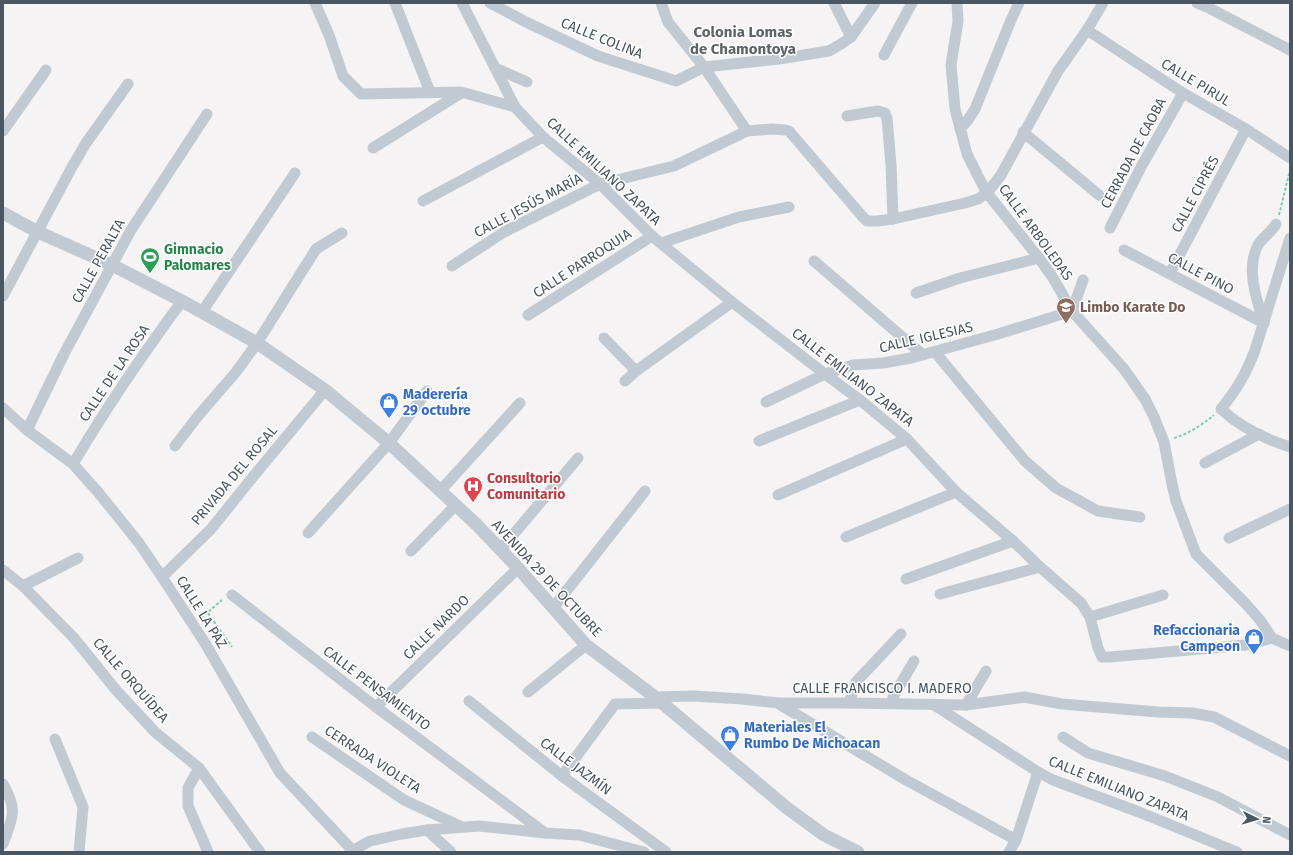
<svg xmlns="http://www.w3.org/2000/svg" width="1293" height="855" viewBox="0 0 1293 855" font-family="'Fira Sans',sans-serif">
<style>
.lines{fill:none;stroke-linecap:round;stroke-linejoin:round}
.path{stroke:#7ad0a6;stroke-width:2;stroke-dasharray:3 2;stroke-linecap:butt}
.minor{stroke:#c1cad2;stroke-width:11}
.tertiary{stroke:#c1cad2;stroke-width:13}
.labels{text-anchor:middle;stroke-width:3;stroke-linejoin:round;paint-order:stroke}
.street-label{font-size:14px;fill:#4a5661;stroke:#fff}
.leisure-label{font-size:14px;font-weight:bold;fill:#27864d;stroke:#fff;text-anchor:start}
.education-label{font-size:14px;font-weight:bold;fill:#785e54;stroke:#fff;text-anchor:start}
.shop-label{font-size:14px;font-weight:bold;fill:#366cbe;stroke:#fff;text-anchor:start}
.health-label{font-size:14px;font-weight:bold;fill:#be3a42;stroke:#fff;text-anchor:start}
.neighbourhood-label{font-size:15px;font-weight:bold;fill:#5f6368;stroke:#fff}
</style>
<rect width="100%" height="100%" fill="#f5f3f3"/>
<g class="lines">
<!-- path -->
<g class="path">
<polyline points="1279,215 1290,170"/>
<path d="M1174,438C1188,434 1202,425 1214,415"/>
<polyline points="208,613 232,647"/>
<polyline points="201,618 222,600"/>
</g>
<!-- minor -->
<g class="minor">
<polyline points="315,3 329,35 343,76 361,94 461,92 515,107"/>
<polyline points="395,3 430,92"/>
<polyline points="462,3 515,107 543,137 600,184 652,236 732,302 825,374 860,400 907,439 956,492 1013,541 1040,567 1081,603 1090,617 1098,648 1102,657 1110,657 1246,645 1272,638"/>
<polyline points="490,3 528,23 598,56 676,81 704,67 779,59 829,51 841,44 851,37 875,3"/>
<polyline points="661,3 668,22 704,67 747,131"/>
<polyline points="834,3 851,37"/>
<polyline points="957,3 958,21 951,65 955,109 967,154 978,176 987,193 1039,258 1053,278 1072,311 1124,369 1145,399 1154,417 1164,442 1172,484 1176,501 1196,554 1246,604 1260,620 1272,638 1290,646"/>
<polyline points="1197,3 1209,8 1290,50"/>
<polyline points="1087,30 1183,93 1246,129 1290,158"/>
<polyline points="884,55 912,3"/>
<polyline points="495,68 527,82"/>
<polyline points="847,116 878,111 885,113 887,118 891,165 893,219"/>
<polyline points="960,129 968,120 975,109 1011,20 1019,3"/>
<polyline points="3,131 46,70"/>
<polyline points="1023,132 1099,195"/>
<polyline points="373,148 461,93"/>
<polyline points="423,201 543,137"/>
<polyline points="1110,228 1141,167 1183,93"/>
<path d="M1290,238L1255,350C1246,374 1237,389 1221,409C1240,427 1265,439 1290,447"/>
<polyline points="661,243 739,217 789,207"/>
<polyline points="1124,250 1264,323"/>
<polyline points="814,261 923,355"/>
<polyline points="452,266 504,232 600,184 674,166 747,131 772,129 785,130 789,131 862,216 867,221 877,221 893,219 965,203 978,199 987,193 1001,175 1058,71 1087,30 1103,3"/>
<polyline points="1170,273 1246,129"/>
<polyline points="916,293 960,278 1039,258"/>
<polyline points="3,296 72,167 86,143 128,84"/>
<polyline points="1072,311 1083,280"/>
<polyline points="202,312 295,173"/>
<polyline points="528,315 652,236"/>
<path d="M1264,323C1257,301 1246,270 1257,247C1261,238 1271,233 1276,224"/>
<polyline points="604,338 636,371"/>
<polyline points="935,352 1025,461 1056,488 1098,511 1140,517"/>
<polyline points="625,381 636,371 732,302"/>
<polyline points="766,402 825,374 853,365 883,363 911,358 998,334 1072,311"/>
<polyline points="3,408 27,430 73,464 98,492 139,543 162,577 205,643 280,773 354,852"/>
<polyline points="27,430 64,354 131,230 207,114"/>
<polyline points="759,441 860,400"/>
<polyline points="175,446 198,416 236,372 257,343 316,249 342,233"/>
<polyline points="1205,463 1259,434"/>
<path d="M73,464C106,408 143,354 182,301"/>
<polyline points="441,490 520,403"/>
<polyline points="778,495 907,439"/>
<polyline points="308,533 389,443 427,391"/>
<polyline points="846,537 956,492"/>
<polyline points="1229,538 1290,509"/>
<polyline points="501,549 578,458"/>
<polyline points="411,551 456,505"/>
<polyline points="3,570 23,586 74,638 116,690 155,732 199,768 260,852"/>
<polyline points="162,577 211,529 252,478 325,390"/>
<polyline points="906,579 1013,541"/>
<polyline points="23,586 78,558"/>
<polyline points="940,594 1040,567"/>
<polyline points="232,595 376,707 545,833"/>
<polyline points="553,608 645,491"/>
<polyline points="1090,617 1163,595"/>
<polyline points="528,692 586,645"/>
<polyline points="655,697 694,696 742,699 779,703 849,703 966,705 1024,697 1062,704 1158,712 1192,713 1214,717 1290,756"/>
<polyline points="469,701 562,776 666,852"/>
<polyline points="849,703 856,682 901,634"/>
<polyline points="894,703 893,697 914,661"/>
<polyline points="779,704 906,780 1016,840"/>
<polyline points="934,705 1038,772 1053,780 1139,812 1237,852"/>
<polyline points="966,705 986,671"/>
<polyline points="376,707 518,568"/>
<polyline points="312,737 404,800 460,826"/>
<polyline points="1063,737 1088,753 1165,776 1218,797 1290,835"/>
<polyline points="55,739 83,807 79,852"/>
<polyline points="199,768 188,788 188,806 208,852"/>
<polyline points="562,776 615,704 662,703"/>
<path d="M3,784C18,810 13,817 3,844"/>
<polyline points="427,830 451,852"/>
<polyline points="350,852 370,841 402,834 427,830 479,826 545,833 579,835 644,852"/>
<polyline points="1009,852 1016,840 1038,772"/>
</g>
<!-- tertiary -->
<polyline class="tertiary" points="3,213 38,232 112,265 182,301 257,343 325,390 389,443 477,525 518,568 586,645 655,697 787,808 824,835 858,852"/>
</g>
<!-- icons -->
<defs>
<g id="stadium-pin" transform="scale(1)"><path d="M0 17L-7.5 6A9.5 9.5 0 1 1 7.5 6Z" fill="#2e9e5b" stroke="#fff"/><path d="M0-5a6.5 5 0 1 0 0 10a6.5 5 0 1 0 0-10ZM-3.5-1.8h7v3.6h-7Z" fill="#fff"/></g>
<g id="school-pin" transform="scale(1)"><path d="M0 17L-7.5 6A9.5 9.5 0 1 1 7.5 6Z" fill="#8d6e63" stroke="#fff"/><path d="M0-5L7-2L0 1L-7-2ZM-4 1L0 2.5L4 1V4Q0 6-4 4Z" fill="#fff"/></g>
<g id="shop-pin" transform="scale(1)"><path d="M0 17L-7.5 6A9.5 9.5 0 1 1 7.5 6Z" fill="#3f7fe0" stroke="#fff"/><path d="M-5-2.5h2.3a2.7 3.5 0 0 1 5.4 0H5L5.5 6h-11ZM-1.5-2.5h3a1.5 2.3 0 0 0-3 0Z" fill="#fff"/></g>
<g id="hospital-pin" transform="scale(1)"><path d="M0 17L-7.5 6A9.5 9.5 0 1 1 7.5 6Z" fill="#e0444e" stroke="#fff"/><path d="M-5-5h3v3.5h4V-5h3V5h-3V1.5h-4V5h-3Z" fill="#fff"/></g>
</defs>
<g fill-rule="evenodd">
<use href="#stadium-pin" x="150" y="257"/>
<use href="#school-pin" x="1066" y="307"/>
<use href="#shop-pin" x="389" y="402"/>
<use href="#hospital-pin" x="473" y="486"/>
<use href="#shop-pin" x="1254" y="638"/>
<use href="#shop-pin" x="730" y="735"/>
</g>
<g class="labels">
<!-- street labels -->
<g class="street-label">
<text transform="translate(602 38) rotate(22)" y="5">CALLE COLINA</text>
<text transform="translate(1196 82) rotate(31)" y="5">CALLE PIRUL</text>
<text transform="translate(1133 153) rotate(-62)" y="5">CERRADA DE CAOBA</text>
<text transform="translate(604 171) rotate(43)" y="5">CALLE EMILIANO ZAPATA</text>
<text transform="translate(1195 194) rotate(-62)" y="5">CALLE CIPRÉS</text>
<text transform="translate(528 205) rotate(-28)" y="5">CALLE JESÚS MARÍA</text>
<text transform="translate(1036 232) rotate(54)" y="5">CALLE ARBOLEDAS</text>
<text transform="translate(98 261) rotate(-61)" y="5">CALLE PERALTA</text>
<text transform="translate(582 263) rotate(-33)" y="5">CALLE PARROQUIA</text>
<text transform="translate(1201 273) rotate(28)" y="5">CALLE PINO</text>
<text transform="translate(926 337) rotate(-13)" y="5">CALLE IGLESIAS</text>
<text transform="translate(114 373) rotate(-56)" y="5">CALLE DE LA ROSA</text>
<text transform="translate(853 377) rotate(38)" y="5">CALLE EMILIANO ZAPATA</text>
<text transform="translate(234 475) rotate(-50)" y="5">PRIVADA DEL ROSAL</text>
<text transform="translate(547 578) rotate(47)" y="5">AVENIDA 29 DE OCTUBRE</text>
<text transform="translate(202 612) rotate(58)" y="5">CALLE LA PAZ</text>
<text transform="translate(436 627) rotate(-44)" y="5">CALLE NARDO</text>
<text transform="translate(131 680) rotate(49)" y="5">CALLE ORQUÍDEA</text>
<text transform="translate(377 688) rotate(37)" y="5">CALLE PENSAMIENTO</text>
<text x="882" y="693">CALLE FRANCISCO I. MADERO</text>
<text transform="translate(373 759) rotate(33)" y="5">CERRADA VIOLETA</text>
<text transform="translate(576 766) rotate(37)" y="5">CALLE JAZMÍN</text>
<text transform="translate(1119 788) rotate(22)" y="5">CALLE EMILIANO ZAPATA</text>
</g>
<!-- leisure labels -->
<g class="leisure-label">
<text x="164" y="254">Gimnacio<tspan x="164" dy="16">Palomares</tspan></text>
</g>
<!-- education labels -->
<g class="education-label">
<text x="1080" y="312">Limbo Karate Do</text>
</g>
<!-- shop labels -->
<g class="shop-label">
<text x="403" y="399">Maderería<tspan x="403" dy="16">29 octubre</tspan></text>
<text x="1240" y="635" text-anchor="end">Refaccionaria<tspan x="1240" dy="16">Campeon</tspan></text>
<text x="744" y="732">Materiales El<tspan x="744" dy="16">Rumbo De Michoacan</tspan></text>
</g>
<!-- health labels -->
<g class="health-label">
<text x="487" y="483">Consultorio<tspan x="487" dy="16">Comunitario</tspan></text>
</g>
<!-- neighbourhood labels -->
<g class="neighbourhood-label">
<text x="743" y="37">Colonia Lomas<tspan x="743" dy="17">de Chamontoya</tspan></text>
</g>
</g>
<!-- border -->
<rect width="1293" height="855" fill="none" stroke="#4a5661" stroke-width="8"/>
<!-- north arrow -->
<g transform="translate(1257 819) rotate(95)" stroke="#ffffff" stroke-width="3" paint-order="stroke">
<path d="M0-3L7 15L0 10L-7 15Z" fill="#4a5661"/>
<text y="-6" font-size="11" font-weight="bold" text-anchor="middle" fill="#4a5661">N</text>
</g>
</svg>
